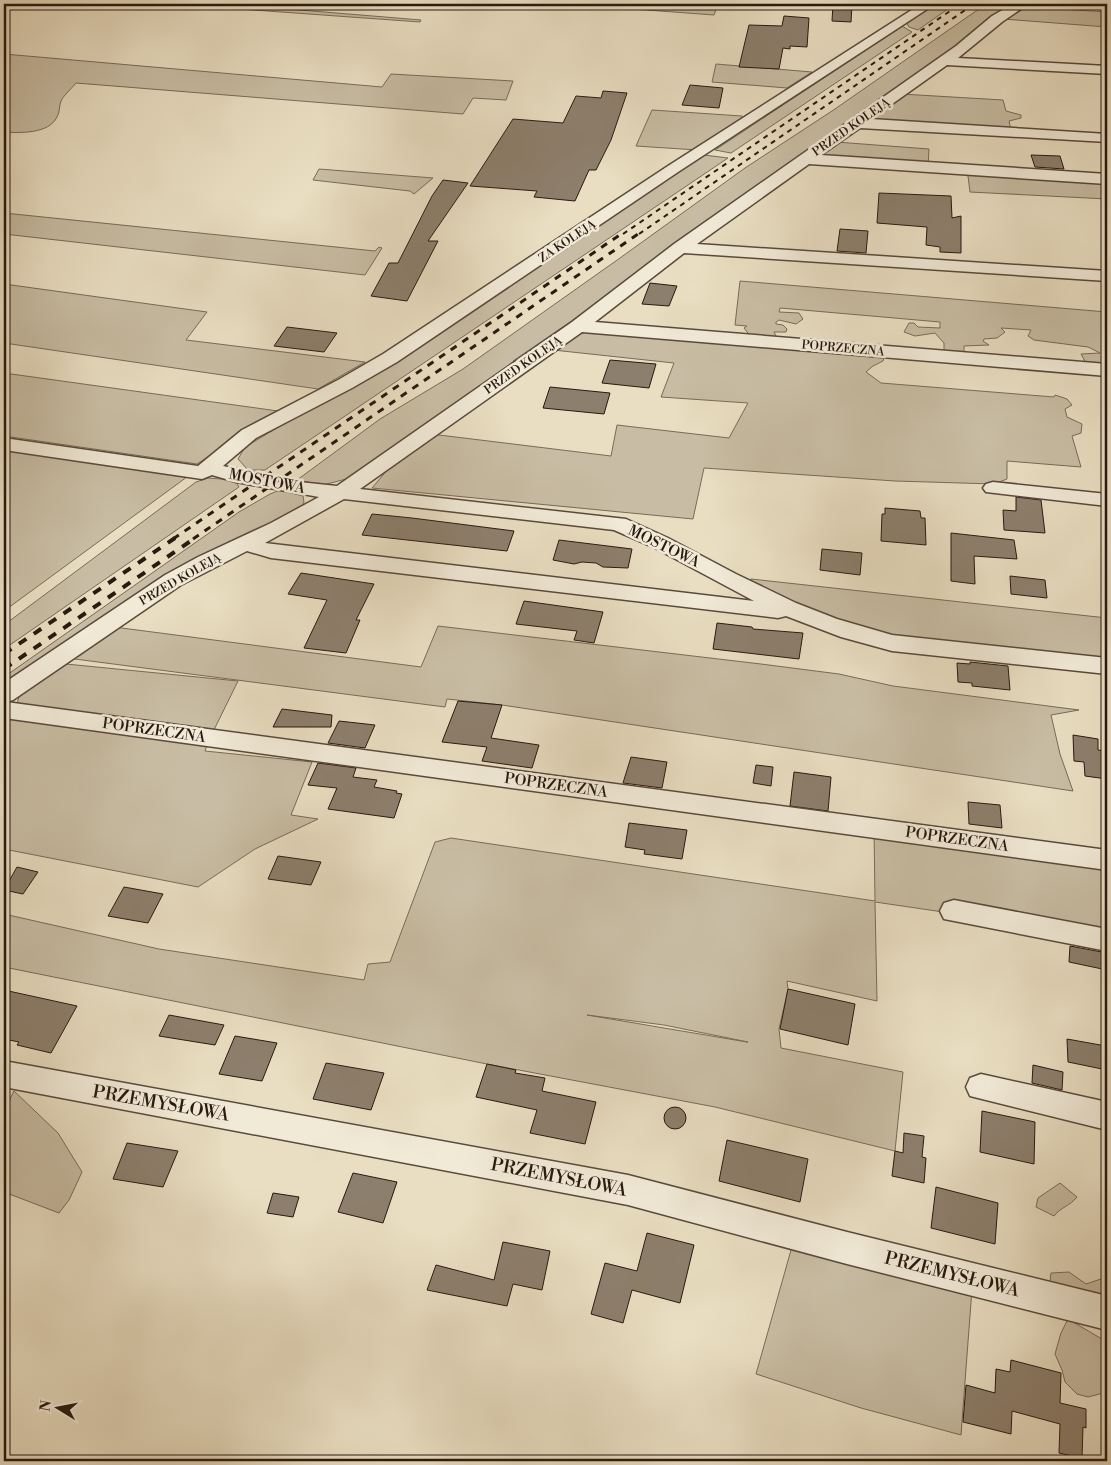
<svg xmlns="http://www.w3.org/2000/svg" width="1111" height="1465" viewBox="0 0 1111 1465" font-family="'Libre Bodoni',serif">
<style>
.green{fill:#c8bda4;stroke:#786b5a;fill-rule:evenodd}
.building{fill:#8d7f6d;stroke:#291910}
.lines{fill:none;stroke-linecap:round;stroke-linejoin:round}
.minor-casing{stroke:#594a3c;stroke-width:3}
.minor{fill:#f1ead7;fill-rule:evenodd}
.rail-far2{stroke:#291910;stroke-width:2;stroke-dasharray:5 5;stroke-linecap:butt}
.rail-far1{stroke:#291910;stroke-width:3;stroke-dasharray:7 7;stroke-linecap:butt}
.rail{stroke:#291910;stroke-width:4;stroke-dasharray:9 9;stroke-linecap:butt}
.labels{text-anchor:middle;stroke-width:5;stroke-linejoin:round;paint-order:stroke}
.far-street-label{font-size:12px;fill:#291910;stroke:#f1ead7}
.street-label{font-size:15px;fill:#291910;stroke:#f1ead7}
.near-street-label{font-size:18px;fill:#291910;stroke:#f1ead7}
</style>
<rect width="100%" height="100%" fill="#e9dec2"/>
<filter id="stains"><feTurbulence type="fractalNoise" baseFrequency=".004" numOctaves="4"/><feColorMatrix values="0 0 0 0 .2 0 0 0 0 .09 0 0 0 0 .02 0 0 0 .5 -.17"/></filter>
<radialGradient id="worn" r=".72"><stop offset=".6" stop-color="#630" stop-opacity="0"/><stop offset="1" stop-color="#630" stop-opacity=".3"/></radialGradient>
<!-- green -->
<g class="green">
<polygon points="170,4 292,4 288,9 421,20 420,22"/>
<polygon points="565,4 718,4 714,15"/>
<polygon points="935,4 955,4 918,30 909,27 906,22"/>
<polygon points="986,4 1019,4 614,292 513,361 515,362 358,476 323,485 297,480 380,419 463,369 620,258 745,168 835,109"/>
<polygon points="1025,4 1040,4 1040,6 1045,8 1107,12 1107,27 1003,19"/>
<polygon points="902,26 912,32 731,153 715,150"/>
<path d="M4,54L382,87L391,74L513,81L506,100L473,98L463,114L76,83C71,89 64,95 61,101C59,106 60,112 57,117C49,134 20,133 4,132Z"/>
<polygon points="716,64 812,72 787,88 712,82"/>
<polygon points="901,94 1003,100 1006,111 1021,115 1021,118 1009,121 1011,130 865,122"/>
<polygon points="652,110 742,116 742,120 697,150 636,146"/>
<polygon points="836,142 929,149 928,167 818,157"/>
<polygon points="704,155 728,158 265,470 248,470 238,459 245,447 453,323"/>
<polygon points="319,169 433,178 414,194 410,191 313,180"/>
<polygon points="964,173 1107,181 1107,199 970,192 968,176"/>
<polygon points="4,213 375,251 379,247 382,248 365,275 4,234"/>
<polygon points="740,281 1107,312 1107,368 1087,365 1081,354 1100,353 1088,347 1034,340 1028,336 1031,330 1001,328 1005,332 997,338 984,339 983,341 989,345 964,346 964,354 953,355 944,350 944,343 935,333 915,336 904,332 909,323 914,323 918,327 940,328 940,322 780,308 779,312 799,313 803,319 796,324 779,320 776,322 776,324 783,325 787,329 786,332 774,332 777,338 751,337 744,328 747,326 735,325"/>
<polygon points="4,284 207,312 186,340 365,362 318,389 4,343"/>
<polygon points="579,330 885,355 883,361 873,366 866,372 881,383 1054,397 1055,395 1067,399 1072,405 1065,409 1067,417 1082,424 1081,433 1072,436 1081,467 1007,461 1007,479 994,484 895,481 704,468 693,519 372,488 389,468 431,434 611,456 617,425 729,438 748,403 661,397 674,363 553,350"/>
<polygon points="4,373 278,411 197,464 4,436"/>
<polygon points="4,448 191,474 4,611"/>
<polygon points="208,478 235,480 239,487 4,649 4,625 196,482"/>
<polygon points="280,490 303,496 304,502 299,511 27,672 4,688 4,677 239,512 270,494"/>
<polygon points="751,579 1107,618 1107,661 921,644 867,634 749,585"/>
<polygon points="438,626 761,664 839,674 893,686 1079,710 1051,715 1060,754 1073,791 502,705 447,699 445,707 67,658 114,627 421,667"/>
<polygon points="56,663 238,681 210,738 17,704 21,689"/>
<polygon points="4,718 208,742 205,751 312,762 291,815 318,819 255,849 198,887 4,849"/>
<path d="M874,828L1107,860V936L875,902L877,1001L787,981L788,989L779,1029L781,1048L903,1072L895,1151L715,1107L487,1064L4,967V914L159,949L364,980L368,964L390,962L435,842L451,838L875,901ZM587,1015L664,1025L748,1042H747Z"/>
<polygon points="14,1091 58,1133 82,1172 69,1200 59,1213 4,1192 4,1111"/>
<path d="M1060,1183L1077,1197C1070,1206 1061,1207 1054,1216L1036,1207L1038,1198Z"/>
<polygon points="793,1243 972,1289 961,1435 861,1408 756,1374"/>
<polygon points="1069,1272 1086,1284 1107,1277 1107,1307 1049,1290 1051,1273"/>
<polygon points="1068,1319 1107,1342 1107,1392 1088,1397 1077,1394 1065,1382 1062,1370 1055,1354 1061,1333"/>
</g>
<!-- building -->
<g class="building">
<polygon points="833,4 852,4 851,22 832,21"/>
<polygon points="784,16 809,18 807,47 790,46 790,49 783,48 779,69 739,67 749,25 782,26"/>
<polygon points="690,85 723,88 719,108 682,105"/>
<polygon points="603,91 627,93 611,140 596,170 589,170 575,201 534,197 537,191 470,186 513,119 563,123 576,96 601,98"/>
<polygon points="1031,155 1060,156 1064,169 1035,167"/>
<polygon points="443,180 468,183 428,241 438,241 407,301 371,296 389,263 398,263 432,196"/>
<polygon points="879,193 951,196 952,218 961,216 961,253 940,252 940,247 926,245 927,227 877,223"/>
<polygon points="840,229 868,231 866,253 837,251"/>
<polygon points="650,283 677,286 669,306 642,304"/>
<polygon points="287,327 337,333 324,352 274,346"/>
<polygon points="610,360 656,364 649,388 602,383"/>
<polygon points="550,387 610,393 604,414 543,408"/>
<polygon points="1016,497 1041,500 1045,533 1004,530 1003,510 1016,511"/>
<polygon points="885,508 920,511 921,518 925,518 926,545 881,541 882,514 885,514"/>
<polygon points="372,514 412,518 514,531 507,551 362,535"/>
<polygon points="951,533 1014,540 1017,559 974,556 975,584 951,581"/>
<polygon points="559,540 632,549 628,568 603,567 596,563 582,562 574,564 553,560"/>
<polygon points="822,549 862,553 860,575 820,570"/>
<polygon points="301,573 374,584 356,620 360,620 346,653 304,648 327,600 288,594"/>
<polygon points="1010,576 1045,580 1047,598 1011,594"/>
<polygon points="524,601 603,612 594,643 574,640 577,631 516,624"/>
<polygon points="717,623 752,627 753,629 803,633 799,659 713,649"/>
<polygon points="970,662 1008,666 1010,690 972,686 972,683 958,682 957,663 970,664"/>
<polygon points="458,701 502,705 491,738 539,745 532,768 482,761 487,747 442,742"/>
<polygon points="282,709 332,715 331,727 273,727"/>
<polygon points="339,721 375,725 365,748 328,743"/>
<polygon points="1073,735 1098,739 1098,750 1107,751 1107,779 1085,776 1084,762 1074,761"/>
<polygon points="631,757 667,762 662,788 623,783"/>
<polygon points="318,763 356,768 353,777 377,780 374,787 397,791 396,793 402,794 394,818 328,809 337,788 308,785"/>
<polygon points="756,765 773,767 771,786 753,783"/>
<polygon points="794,772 831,777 828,811 790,806"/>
<polygon points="968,802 1000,805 1002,828 969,824"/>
<polygon points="629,823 687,830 682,859 644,854 645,850 625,847"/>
<polygon points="278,856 321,862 311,885 268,879"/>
<polygon points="17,867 38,872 23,894 4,890"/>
<polygon points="124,887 163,894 148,923 108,916"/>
<polygon points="1070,946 1107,953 1107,970 1069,962"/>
<polygon points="788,989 855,1004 848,1045 780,1029"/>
<polygon points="4,990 77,1006 51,1053 17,1045 19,1042 4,1039"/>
<polygon points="169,1015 224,1025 215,1045 159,1036"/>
<polygon points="235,1036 277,1043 262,1081 219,1074"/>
<polygon points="1067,1039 1106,1046 1107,1070 1068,1062"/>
<polygon points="326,1063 384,1073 371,1110 313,1099"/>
<polygon points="487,1064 516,1070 515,1073 545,1078 542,1091 596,1102 585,1144 530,1133 537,1110 476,1097"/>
<polygon points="1033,1065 1063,1072 1062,1090 1032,1083"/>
<circle cx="675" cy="1118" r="11"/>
<polygon points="982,1111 1035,1122 1034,1164 980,1152"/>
<polygon points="904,1133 924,1136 922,1157 926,1158 924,1183 892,1176 895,1151 903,1153"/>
<polygon points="727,1140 808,1159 800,1202 719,1181"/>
<polygon points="127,1143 178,1151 163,1187 113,1179"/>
<polygon points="353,1173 397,1182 383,1223 338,1212"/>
<polygon points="936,1187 998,1203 995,1244 931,1228"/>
<polygon points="273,1193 299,1197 293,1217 267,1213"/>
<polygon points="647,1233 694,1245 680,1303 632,1290 623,1323 591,1314 605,1263 637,1271"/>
<polygon points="503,1242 550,1251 542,1290 513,1284 507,1306 427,1290 436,1265 494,1280"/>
<polygon points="1011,1360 1061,1373 1060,1403 1086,1409 1086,1428 1083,1427 1082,1458 1059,1453 1060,1424 1012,1411 1011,1434 963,1422 966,1385 995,1393 996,1369 1010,1372"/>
</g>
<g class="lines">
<!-- minor casing -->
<g class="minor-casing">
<g id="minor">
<path d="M921,4H935L678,172L397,362L352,388L256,438L223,466L299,482L337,486L572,322L674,244L956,46L992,16L1013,4H1028L1002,22L958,58L1107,66V74L947,65L871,119L1107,134V142L860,128L821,155L1107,174V184L809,164L697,244L1107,271V281L684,253L595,322L1107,364V376L582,332L360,489L626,519L668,538L736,574L796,603L837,619L892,635L1107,658V674L892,651L841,637L786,616L778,618L271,558L247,551L181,585L13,700L6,702L1107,850V870L4,718V683L165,575L198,557L271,523L319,497L236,482L212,475L202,479L4,450V438L198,466L242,430L338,380L383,354L668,166ZM344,499L614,530L653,547L754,601L265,543Z"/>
<polygon points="993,482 1107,494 1107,506 986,492 983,488 986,484"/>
<polygon points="954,900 1107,929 1107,951 944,919 940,911 944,903"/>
<polygon points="4,1061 628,1175 847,1232 1107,1296 1107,1330 847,1264 628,1205 4,1087"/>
<polygon points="981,1074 1107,1102 1107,1130 970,1096 966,1087 970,1078"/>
</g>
</g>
<!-- minor -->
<use href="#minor" class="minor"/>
<!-- rail-far2 -->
<g class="rail-far2">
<polyline points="623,234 953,9"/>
<polyline points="639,234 974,4"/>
</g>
<!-- rail-far1 -->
<g class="rail-far1">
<polyline points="173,539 624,232"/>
<polyline points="193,539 641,232"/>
</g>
<!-- rail -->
<g class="rail">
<polyline points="4,654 175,538"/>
<polyline points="4,669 195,538"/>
</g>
</g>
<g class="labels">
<!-- far-street labels -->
<g class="far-street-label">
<text transform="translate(851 127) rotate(-35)" y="4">PRZED KOLEJĄ</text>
<text transform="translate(567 241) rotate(-34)" y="4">ZA KOLEJĄ</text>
<text transform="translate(843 348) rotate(5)" y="4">POPRZECZNA</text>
<text transform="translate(523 365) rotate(-35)" y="4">PRZED KOLEJĄ</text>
<text transform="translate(180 579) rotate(-30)" y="4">PRZED KOLEJĄ</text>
</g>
<!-- street labels -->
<g class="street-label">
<text transform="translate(267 481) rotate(11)" y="5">MOSTOWA</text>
<text transform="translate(664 546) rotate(26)" y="5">MOSTOWA</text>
<text transform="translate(154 730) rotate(8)" y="5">POPRZECZNA</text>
<text transform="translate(556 785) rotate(8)" y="5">POPRZECZNA</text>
<text transform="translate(957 839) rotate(8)" y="5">POPRZECZNA</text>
</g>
<!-- near-street labels -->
<g class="near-street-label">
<text transform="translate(161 1103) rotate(10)" y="6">PRZEMYSŁOWA</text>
<text transform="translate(559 1177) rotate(11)" y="6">PRZEMYSŁOWA</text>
<text transform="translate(952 1274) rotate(14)" y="6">PRZEMYSŁOWA</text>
</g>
</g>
<!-- margin -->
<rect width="1111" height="1465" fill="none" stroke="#e9dec2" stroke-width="20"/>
<rect x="5" y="5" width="1101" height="1455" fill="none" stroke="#291910" stroke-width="2.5"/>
<rect x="10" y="10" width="1091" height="1445" fill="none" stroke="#291910"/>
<!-- north arrow -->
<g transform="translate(58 1408) rotate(280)" stroke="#f1ead7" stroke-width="4" paint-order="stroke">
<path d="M0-4L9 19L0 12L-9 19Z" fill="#291910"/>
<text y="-8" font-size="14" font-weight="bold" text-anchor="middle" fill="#291910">N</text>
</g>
<rect width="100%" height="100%" filter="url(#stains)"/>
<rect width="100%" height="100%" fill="url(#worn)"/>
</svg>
